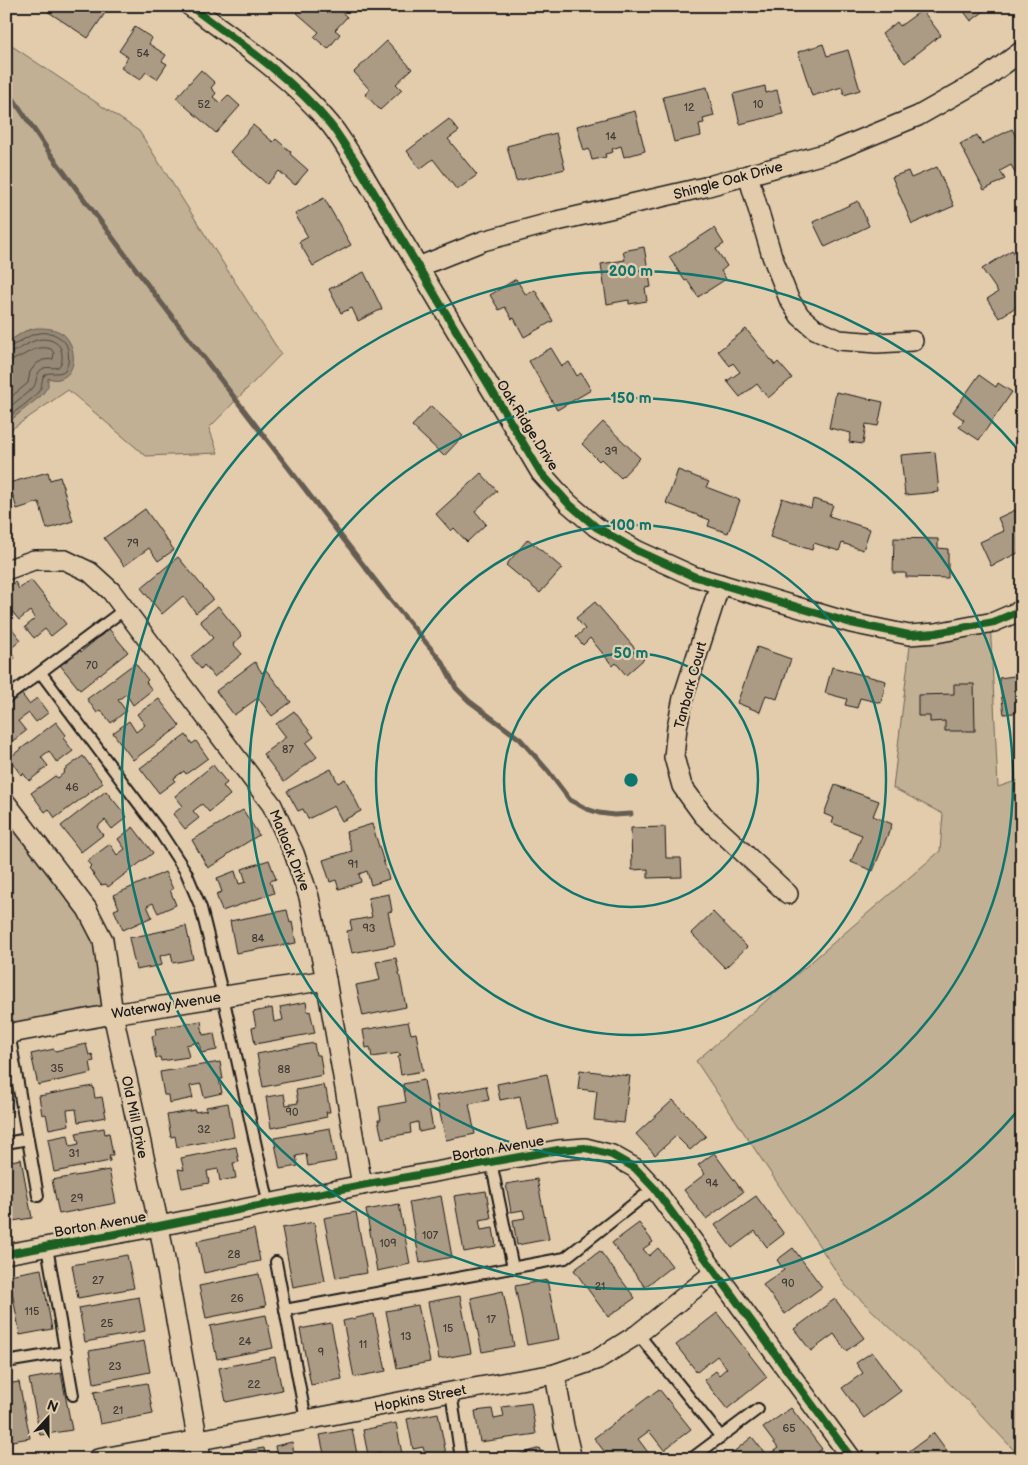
<svg xmlns="http://www.w3.org/2000/svg" width="1028" height="1465" viewBox="0 0 1028 1465" font-family="'Balsamiq Sans',sans-serif">
<style>
.green{fill:#c2b094;stroke:#6f6658}
.water{fill:#968975;stroke:#655d51}
.lines{fill:none;stroke-linecap:round;stroke-linejoin:round}
.shore{stroke:#4d4840;stroke-width:1}
.stream{stroke:#655d51;stroke-width:5}
.building{fill:#ac9b84;stroke:#1c1c1c}
.lane-casing{stroke:#1c1c1c;stroke-width:14}
.street-casing{stroke:#1c1c1c;stroke-width:22}
.lane{stroke:#e3ccac;stroke-width:10}
.street{stroke:#e3ccac;stroke-width:19}
.cycleway-casing{stroke:#e3ccac;stroke-width:11}
.cycleway{stroke:#1b5e20;stroke-width:8}
.ring{fill:none;stroke:#0f766e;stroke-width:2.5}
.labels{text-anchor:middle;stroke-width:4.5;stroke-linejoin:round;paint-order:stroke}
.number-label{font-size:11px;fill:#403c36}
.street-label{font-size:14px;fill:#1c1c1c;stroke:#e3ccac}
.centre{fill:#0f766e;stroke:#e3ccac;stroke-width:2.5}
.ring-label{font-size:15px;text-anchor:middle;font-weight:bold;fill:#0f766e;stroke:#e3ccac;stroke-width:4.5;stroke-linejoin:round;paint-order:stroke}
</style>
<rect width="100%" height="100%" fill="#e3ccac"/>
<filter id="ink" filterUnits="userSpaceOnUse"><feTurbulence type="fractalNoise" baseFrequency=".02" numOctaves="2"/><feDisplacementMap in="SourceGraphic" scale="10" xChannelSelector="R" yChannelSelector="G"/><feConvolveMatrix kernelMatrix="1 2 1 2 8 2 1 2 1" color-interpolation-filters="sRGB"/></filter>
<g filter="url(#ink)">
<!-- green -->
<g class="green">
<polygon points="6,42 139,131 281,354 209,428 218,453 146,456 68,390 6,433"/>
<polygon points="990,619 998,787 1022,779 1022,1459 972,1405 846,1286 696,1061 940,851 943,814 893,788 912,629"/>
<polygon points="20,821 87,909 113,1014 6,1034 6,832"/>
</g>
<!-- water -->
<path class="water" d="M36,328C45,328 55,328 63,334C76,344 79,374 59,379C56,380 51,379 48,378V386L42,395L6,424V343L25,331Z"/>
<g class="lines">
<!-- shore -->
<g class="shore">
<path d="M6,347C22,345 28,330 50,333C55,334 63,339 66,344C69,350 70,364 65,370C59,376 48,370 44,376C41,380 43,385 39,391C31,401 17,410 6,418"/>
<path d="M6,353C23,352 31,335 50,340C54,341 58,344 60,347C62,351 63,359 61,363C59,371 50,366 44,368C35,372 38,381 33,388L6,410"/>
<path d="M6,361C23,360 33,343 51,349L54,353L53,359L43,360L36,364L30,372L28,383L6,401"/>
</g>
<!-- stream -->
<polyline class="stream" points="6,88 49,152 150,288 388,597 443,663 456,688 469,701 520,739 548,771 570,800 587,809 599,813 614,815 631,814"/>
</g>
<!-- building -->
<g class="building">
<polygon points="50,6 95,6 105,13 88,38 47,11"/>
<polygon points="301,6 335,6 347,17 335,30 340,34 328,49 314,37 319,32 296,12"/>
<polygon points="960,6 991,6 971,21"/>
<polygon points="922,10 941,35 905,63 882,34 897,22 900,26"/>
<polygon points="135,27 152,38 149,44 166,55 162,61 167,64 157,79 146,72 140,80 121,68 128,57 119,51"/>
<polygon points="387,41 412,69 396,84 402,90 380,110 365,94 370,90 354,72"/>
<polygon points="823,44 827,56 848,50 860,90 844,95 842,87 812,96 798,52"/>
<polygon points="201,70 215,83 211,88 216,93 213,97 220,103 228,95 240,106 216,133 176,98"/>
<polygon points="765,86 766,93 777,90 783,114 740,124 733,94"/>
<polygon points="707,87 714,116 703,119 704,123 699,124 701,136 674,142 663,97"/>
<polygon points="635,111 645,151 624,157 621,146 612,149 613,152 605,154 606,157 592,160 589,149 584,151 577,126"/>
<polygon points="449,119 459,131 448,139 477,175 457,190 433,159 420,169 407,151"/>
<polygon points="253,125 273,142 276,139 291,152 290,154 308,170 295,185 279,171 267,184 230,152"/>
<polygon points="1012,129 1022,148 1022,172 1016,174 1011,165 1000,171 1005,179 984,190 960,144 977,135 982,144"/>
<polygon points="556,133 565,169 516,181 507,146"/>
<polygon points="937,167 954,206 912,224 892,177 908,171 911,178"/>
<polygon points="324,198 351,245 313,266 299,242 308,237 295,214"/>
<polygon points="858,201 869,226 825,247 813,222"/>
<polygon points="714,228 724,244 716,249 727,266 721,271 726,279 698,297 687,280 685,281 669,257"/>
<polygon points="644,247 651,287 645,288 647,301 629,304 629,300 607,304 601,264 625,260 623,251"/>
<polygon points="1012,250 1022,264 1022,303 999,318 987,299 998,292 982,269"/>
<polygon points="364,272 382,309 358,321 352,308 341,313 329,289"/>
<polygon points="516,279 526,295 535,290 553,321 524,337 514,318 512,319 505,307 499,310 490,295"/>
<polygon points="746,329 775,365 778,362 792,378 768,398 757,384 740,397 727,381 740,372 733,363 730,366 718,351"/>
<polygon points="551,348 562,366 569,362 577,376 581,373 591,390 557,410 529,361"/>
<polygon points="979,375 996,387 998,383 1012,392 979,440 959,427 964,420 953,412"/>
<polygon points="836,392 883,402 878,426 866,424 863,444 849,442 851,433 829,428"/>
<polygon points="431,406 463,436 444,456 412,426"/>
<polygon points="603,422 640,458 621,478 601,459 599,461 582,444"/>
<polygon points="935,452 939,492 905,495 901,455"/>
<polygon points="678,470 709,482 706,487 740,500 728,533 708,526 710,520 666,503"/>
<polygon points="48,472 50,480 60,477 73,521 47,529 39,502 17,509 9,483"/>
<polygon points="481,473 497,491 475,511 486,524 467,542 454,528 451,531 436,514"/>
<polygon points="782,498 811,508 813,499 833,505 829,516 870,529 863,550 842,543 839,551 814,543 812,550 770,537"/>
<polygon points="145,509 174,550 158,561 149,548 124,566 104,538"/>
<polygon points="1015,510 1022,524 1022,551 991,566 980,542 1004,531 998,518"/>
<polygon points="894,538 938,539 938,548 948,549 948,578 906,577 906,573 893,573"/>
<polygon points="528,539 562,568 540,593 506,565"/>
<polygon points="178,557 213,599 196,613 183,596 162,614 141,588"/>
<polygon points="31,580 66,624 51,636 45,629 34,638 25,627 35,619 30,611 19,620 6,604 6,589 15,582 19,589"/>
<polygon points="595,602 644,659 626,675 616,663 613,666 590,638 583,645 576,637 585,629 576,618"/>
<polygon points="218,606 242,636 233,644 242,654 214,677 204,665 201,669 191,656 213,638 200,621"/>
<polygon points="6,621 21,640 9,650 15,658 6,665"/>
<polygon points="109,629 128,652 80,690 60,665 79,649 81,652"/>
<polygon points="757,647 791,659 777,699 766,695 760,712 737,703"/>
<polygon points="255,662 262,673 266,670 291,702 272,716 258,698 234,715 216,691"/>
<polygon points="135,663 148,680 146,682 152,690 133,705 126,694 118,700 126,711 111,723 101,710 97,713 87,699"/>
<polygon points="832,667 886,681 881,703 860,698 857,708 845,705 847,699 825,693"/>
<polygon points="1022,675 1022,712 1004,714 999,678"/>
<polygon points="954,684 974,684 975,731 945,731 945,721 930,722 930,716 918,716 918,695 954,694"/>
<polygon points="21,693 29,704 37,698 48,713 36,722 29,713 18,721 26,731 6,746 6,704"/>
<polygon points="159,699 180,726 133,760 113,733 129,721 136,732 145,725 137,714"/>
<polygon points="294,711 314,737 306,743 317,757 284,782 263,754 286,737 276,724"/>
<polygon points="56,722 66,735 63,738 73,751 57,763 49,751 41,757 48,766 29,781 23,773 21,775 9,758"/>
<polygon points="186,735 192,744 196,741 208,758 186,774 184,771 174,778 175,781 159,793 140,768"/>
<polygon points="83,756 103,783 55,818 49,809 45,812 31,793 55,776 58,778 65,772 64,770"/>
<polygon points="213,765 227,783 223,786 230,795 209,812 202,804 193,811 199,818 185,829 173,814 183,806 175,796"/>
<polygon points="331,769 338,783 345,779 361,811 342,821 334,806 308,819 303,809 298,811 287,791"/>
<polygon points="835,785 879,801 873,816 892,824 873,871 851,862 862,835 832,823 834,818 824,814"/>
<polygon points="106,791 127,817 112,829 105,820 97,827 103,835 81,852 61,826"/>
<polygon points="243,810 259,835 228,854 226,857 208,868 192,840"/>
<polygon points="372,824 389,879 371,885 367,871 359,874 361,882 339,889 336,880 330,882 323,860 352,851 346,832"/>
<polygon points="133,827 153,853 108,887 106,884 101,885 89,868 91,866 87,861 110,844 117,855 125,849 118,839"/>
<polygon points="665,827 666,858 681,858 682,877 648,878 648,869 632,870 631,828"/>
<polygon points="269,860 276,879 270,881 274,893 222,911 216,894 222,892 217,878 235,871 239,884 246,882 242,869"/>
<polygon points="165,872 173,889 170,890 176,905 158,913 153,903 147,906 152,917 123,930 114,910 119,908 114,895"/>
<polygon points="389,894 392,911 388,912 395,945 352,953 347,931 352,930 350,921 372,917 368,898"/>
<polygon points="287,910 290,923 292,922 296,943 236,953 230,921"/>
<polygon points="713,912 747,947 725,968 691,933"/>
<polygon points="186,926 193,959 173,963 171,953 160,956 162,965 136,970 129,938"/>
<polygon points="396,958 406,1007 363,1016 356,985 380,980 376,962"/>
<polygon points="306,1002 308,1012 310,1011 315,1033 255,1044 252,1028 256,1027 253,1012 272,1008 274,1022 283,1020 280,1007"/>
<polygon points="201,1021 203,1035 214,1033 217,1050 201,1053 199,1042 186,1045 189,1057 161,1061 160,1057 156,1058 152,1036 156,1035 155,1029"/>
<polygon points="408,1022 411,1034 416,1033 423,1071 401,1075 398,1057 401,1055 399,1053 372,1057 370,1047 366,1048 363,1030"/>
<polygon points="314,1043 316,1055 320,1055 323,1075 263,1087 257,1054"/>
<polygon points="86,1044 89,1055 92,1054 94,1061 90,1062 92,1073 38,1085 31,1054 54,1049 55,1051"/>
<polygon points="220,1062 223,1079 219,1079 222,1093 204,1097 201,1084 190,1086 193,1098 169,1103 168,1095 164,1095 160,1072"/>
<polygon points="580,1070 630,1076 624,1123 594,1120 597,1091 578,1089"/>
<polygon points="547,1074 557,1124 527,1130 520,1096 500,1100 497,1084"/>
<polygon points="424,1080 433,1129 419,1132 418,1122 410,1124 411,1133 382,1138 378,1120 381,1120 379,1107 406,1102 403,1084"/>
<polygon points="323,1085 324,1089 326,1089 330,1112 326,1112 327,1117 271,1128 266,1097 284,1094 286,1105 298,1103 296,1090"/>
<polygon points="93,1086 95,1098 102,1097 106,1117 78,1122 76,1109 67,1110 69,1125 49,1129 46,1114 42,1115 39,1096"/>
<polygon points="486,1086 489,1100 469,1104 475,1134 446,1140 436,1096"/>
<polygon points="8,1092 12,1111 6,1112 6,1093"/>
<polygon points="673,1100 706,1136 690,1150 676,1136 655,1155 636,1134"/>
<polygon points="228,1103 234,1137 177,1147 175,1136 171,1137 167,1115 195,1110 195,1112 207,1110 206,1107"/>
<polygon points="104,1128 105,1134 109,1133 113,1155 109,1155 110,1161 54,1172 48,1139 68,1135 70,1146 79,1144 76,1133"/>
<polygon points="330,1128 336,1161 308,1166 306,1154 296,1156 298,1166 280,1169 274,1138"/>
<polygon points="236,1147 239,1162 233,1163 236,1178 220,1181 218,1169 207,1171 209,1183 182,1188 178,1169 184,1170 181,1158"/>
<polygon points="714,1153 743,1192 706,1219 684,1190 705,1174 698,1165"/>
<polygon points="21,1159 32,1218 6,1222 6,1162"/>
<polygon points="109,1170 116,1203 59,1214 52,1180"/>
<polygon points="537,1179 549,1239 517,1245 513,1220 525,1218 523,1210 511,1212 506,1184"/>
<polygon points="486,1191 491,1218 479,1220 481,1230 493,1228 496,1246 464,1252 454,1196"/>
<polygon points="441,1196 452,1257 420,1263 409,1202"/>
<polygon points="756,1196 784,1234 767,1247 755,1231 732,1248 715,1225"/>
<polygon points="399,1204 410,1264 377,1271 366,1210"/>
<polygon points="356,1212 367,1273 336,1278 324,1218"/>
<polygon points="314,1222 325,1281 293,1287 282,1228"/>
<polygon points="639,1223 653,1242 643,1249 649,1256 658,1248 672,1266 645,1287 612,1243"/>
<polygon points="254,1229 260,1261 204,1273 197,1241"/>
<polygon points="793,1248 822,1287 785,1314 763,1285 784,1270 777,1260"/>
<polygon points="600,1251 635,1298 608,1317 574,1270"/>
<polygon points="127,1255 134,1288 78,1298 72,1265"/>
<polygon points="41,1269 52,1329 20,1335 9,1275"/>
<polygon points="259,1274 266,1306 206,1318 199,1286"/>
<polygon points="547,1280 559,1339 527,1345 515,1286"/>
<polygon points="503,1291 514,1346 482,1352 471,1298"/>
<polygon points="460,1296 471,1353 439,1359 428,1302"/>
<polygon points="139,1297 145,1331 85,1342 79,1308"/>
<polygon points="835,1299 864,1338 846,1351 834,1334 811,1351 794,1329"/>
<polygon points="418,1305 430,1362 397,1368 386,1311"/>
<polygon points="717,1313 767,1377 727,1409 704,1380 716,1371 719,1375 727,1368 717,1356 697,1372 676,1345"/>
<polygon points="374,1314 386,1371 354,1377 343,1321"/>
<polygon points="266,1315 273,1348 217,1359 210,1326"/>
<polygon points="331,1323 342,1379 311,1385 300,1329"/>
<polygon points="144,1341 150,1372 94,1383 89,1351"/>
<polygon points="872,1352 901,1391 864,1418 842,1388 863,1373 856,1363"/>
<polygon points="275,1357 282,1390 226,1402 219,1368"/>
<polygon points="61,1373 72,1430 40,1435 29,1379"/>
<polygon points="19,1382 30,1438 6,1442 6,1384"/>
<polygon points="147,1383 153,1414 100,1424 94,1392"/>
<polygon points="659,1389 691,1429 664,1450 649,1431 638,1439 653,1459 610,1459 594,1438"/>
<polygon points="531,1403 536,1434 480,1442 475,1411 492,1409 494,1419 504,1417 502,1407"/>
<polygon points="791,1408 822,1449 809,1459 726,1459 726,1458 752,1437 767,1456 778,1448 763,1428"/>
<polygon points="438,1413 447,1459 421,1459 426,1458 423,1447 413,1449 407,1419"/>
<polygon points="396,1423 403,1459 381,1459 380,1452 368,1455 363,1430"/>
<polygon points="352,1429 358,1459 325,1459 320,1435"/>
<polygon points="934,1433 953,1459 898,1459"/>
<polygon points="292,1442 295,1459 271,1459 277,1458 275,1446"/>
<polygon points="264,1448 266,1459 239,1459 238,1452"/>
<polygon points="540,1448 544,1459 506,1459"/>
</g>
<g class="lines">
<!-- lane casing -->
<g class="lane-casing">
<g id="lane">
<polyline points="41,673 160,832 186,872 201,908 223,996 269,1205"/>
<polyline points="6,698 125,609"/>
<polyline points="9,1033 38,1196"/>
<polyline points="6,1143 28,1139"/>
<polyline points="491,1162 513,1268"/>
<polyline points="47,1247 73,1395"/>
<polyline points="276,1262 306,1420"/>
<polyline points="285,1310 565,1258 654,1188"/>
<polyline points="638,1334 721,1437"/>
<polyline points="6,1362 66,1352"/>
<polyline points="451,1392 461,1459"/>
<polyline points="691,1459 758,1409"/>
</g>
</g>
<!-- street casing -->
<g class="street-casing">
<g id="street">
<path d="M190,6C239,42 291,77 330,124C339,135 346,148 354,159L541,473L568,503L596,527L638,551L693,576L851,623L909,635L936,633L994,622L1022,610"/>
<polyline points="748,175 772,256 789,299 800,316 815,329 839,340 877,343 913,341"/>
<polyline points="418,267 483,241 557,221 705,187 831,152 918,116 985,78 1022,51"/>
<polyline points="6,570 34,560 65,560 90,572 111,591 272,805 294,853 309,897 326,980 362,1185"/>
<polyline points="720,584 683,698 677,727 674,757 682,786 703,815 788,894"/>
<polyline points="6,803 87,909 103,940 113,1014 159,1226 201,1459"/>
<polyline points="6,1034 113,1014 326,980"/>
<polyline points="6,1254 159,1226 362,1185 558,1150 585,1148 612,1155 635,1168 654,1188 852,1459"/>
<polyline points="555,1374 564,1426 572,1459"/>
<polyline points="98,1459 306,1420 451,1392 555,1374 598,1359 638,1334 715,1272"/>
</g>
</g>
<!-- lane -->
<use href="#lane" class="lane"/>
<!-- street -->
<use href="#street" class="street"/>
<!-- cycleway casing -->
<g class="cycleway-casing">
<g id="cycleway">
<path d="M190,6C239,42 291,77 330,124C339,135 346,148 354,159L541,473L568,503L596,527L638,551L693,576L851,623L909,635L936,633L994,622L1022,610"/>
<polyline points="6,1254 159,1226 362,1185 558,1150 585,1148 612,1155 635,1168 654,1188 852,1459"/>
</g>
</g>
<!-- cycleway -->
<use href="#cycleway" class="cycleway"/>
</g>
</g>
<!-- distance rings -->
<g class="ring">
<circle cx="631" cy="780" r="127"/>
<circle cx="631" cy="780" r="255"/>
<circle cx="631" cy="780" r="382"/>
<path d="M1021 1107A509 509 0 1 1 1021 453"/>
</g>
<g class="labels">
<!-- number labels -->
<g class="number-label">
<text x="143" y="57">54</text>
<text x="204" y="108">52</text>
<text x="758" y="108">10</text>
<text x="689" y="111">12</text>
<text x="611" y="140">14</text>
<text x="611" y="455">39</text>
<text x="133" y="547">79</text>
<text x="92" y="669">70</text>
<text x="288" y="753">87</text>
<text x="72" y="791">46</text>
<text x="353" y="868">91</text>
<text x="369" y="932">93</text>
<text x="258" y="942">84</text>
<text x="57" y="1072">35</text>
<text x="284" y="1073">88</text>
<text x="292" y="1116">90</text>
<text x="204" y="1133">32</text>
<text x="74" y="1157">31</text>
<text x="712" y="1187">94</text>
<text x="77" y="1202">29</text>
<text x="430" y="1239">107</text>
<text x="388" y="1247">109</text>
<text x="234" y="1258">28</text>
<text x="98" y="1284">27</text>
<text x="788" y="1287">90</text>
<text x="600" y="1290">21</text>
<text x="237" y="1302">26</text>
<text x="32" y="1315">115</text>
<text x="491" y="1323">17</text>
<text x="107" y="1327">25</text>
<text x="448" y="1332">15</text>
<text x="406" y="1340">13</text>
<text x="245" y="1345">24</text>
<text x="363" y="1348">11</text>
<text x="321" y="1356">9</text>
<text x="115" y="1370">23</text>
<text x="254" y="1388">22</text>
<text x="118" y="1414">21</text>
<text x="789" y="1432">65</text>
</g>
<!-- street labels -->
<g class="street-label">
<text transform="translate(728 180) rotate(-15)" y="5">Shingle Oak Drive</text>
<text transform="translate(528 425) rotate(58)" y="5">Oak Ridge Drive</text>
<text transform="translate(690 685) rotate(-75)" y="5">Tanbark Court</text>
<text transform="translate(290 850) rotate(68)" y="5">Matlack Drive</text>
<text transform="translate(166 1005) rotate(-9)" y="5">Waterway Avenue</text>
<text transform="translate(135 1117) rotate(78)" y="5">Old Mill Drive</text>
<text transform="translate(498 1148) rotate(-10)" y="5">Borton Avenue</text>
<text transform="translate(100 1224) rotate(-10)" y="5">Borton Avenue</text>
<text transform="translate(420 1398) rotate(-11)" y="5">Hopkins Street</text>
</g>
</g>
<circle cx="631" cy="780" r="8" class="centre"/>
<g class="ring-label">
<text x="631" y="276">200 m</text>
<text x="631" y="403">150 m</text>
<text x="631" y="530">100 m</text>
<text x="631" y="658">50 m</text>
</g>
<!-- margin -->
<rect width="1028" height="1465" fill="none" stroke="#e3ccac" stroke-width="25"/>
<rect x="12" y="12" width="1003" height="1440" fill="none" stroke="#1c1c1c" stroke-width="2" filter="url(#ink)"/>
<!-- north arrow -->
<g transform="translate(48 1418) rotate(21)" stroke="#e3ccac" stroke-width="4" paint-order="stroke">
<path d="M0-4L9 19L0 12L-9 19Z" fill="#1c1c1c"/>
<text y="-8" font-size="14" font-weight="bold" text-anchor="middle" fill="#1c1c1c">N</text>
</g>
</svg>
